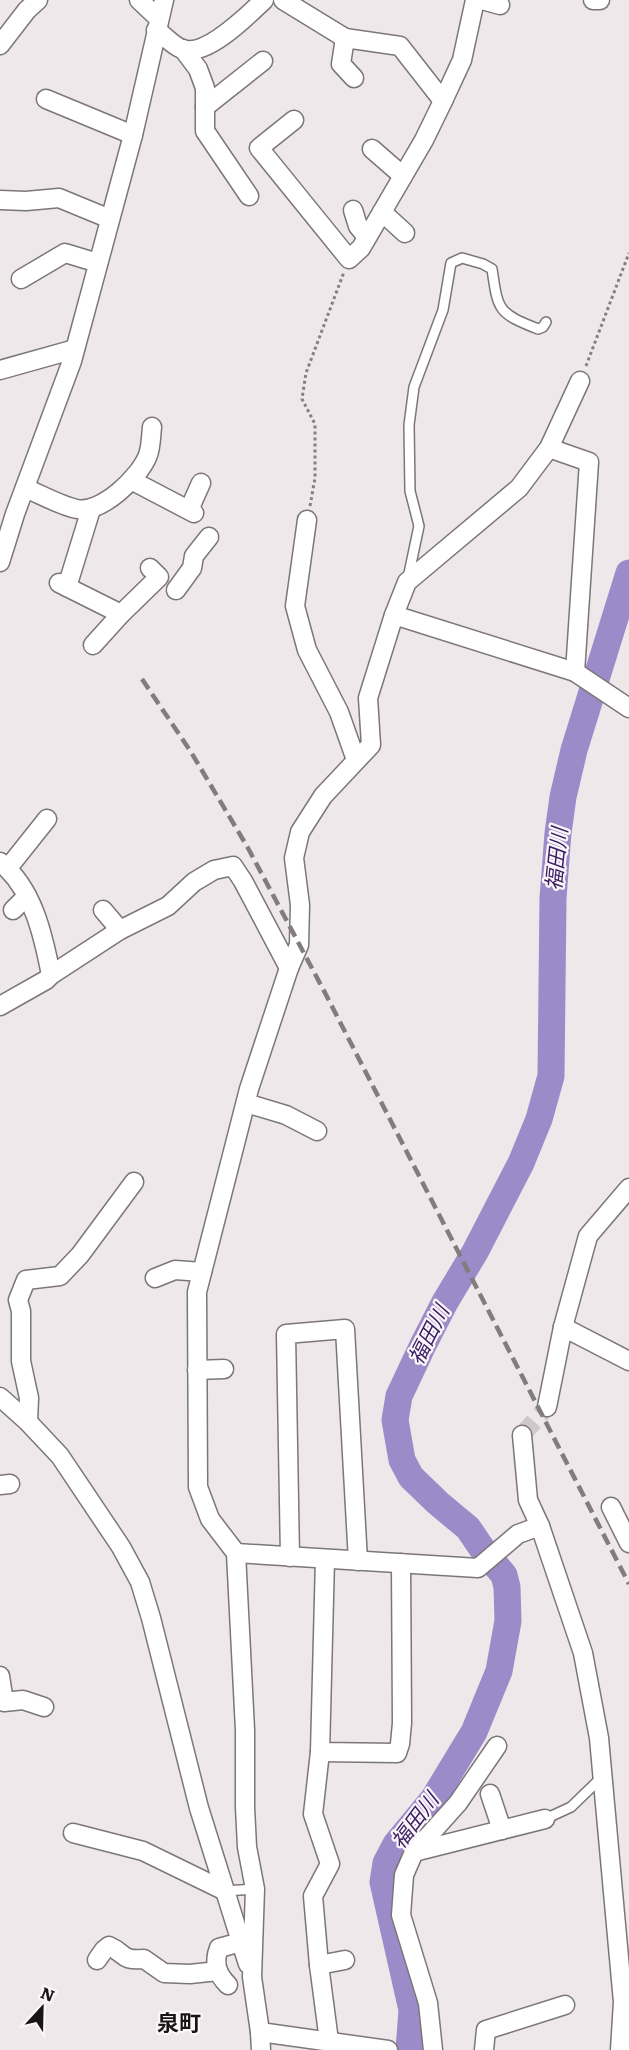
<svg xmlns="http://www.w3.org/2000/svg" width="629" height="2050" viewBox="0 0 629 2050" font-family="Literata,'Noto Sans JP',serif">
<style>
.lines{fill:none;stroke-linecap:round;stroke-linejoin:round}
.river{stroke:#9c8bc9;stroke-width:27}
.minor-tunnel{stroke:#cec8cb;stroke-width:18;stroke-dasharray:18 9;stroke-linecap:butt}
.service-casing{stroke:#7c7678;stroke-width:12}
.minor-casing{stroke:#7c7678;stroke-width:21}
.path{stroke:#848082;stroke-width:3;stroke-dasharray:3 3;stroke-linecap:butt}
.service{stroke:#fff;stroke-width:9}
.minor{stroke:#fff;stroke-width:18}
.rail{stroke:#817d7f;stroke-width:4.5;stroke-dasharray:12 6;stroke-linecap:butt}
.labels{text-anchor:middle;stroke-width:4.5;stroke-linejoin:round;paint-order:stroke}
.water-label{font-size:21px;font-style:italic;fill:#3c1f68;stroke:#fcf6f8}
.quarter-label{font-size:22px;font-weight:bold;fill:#171516;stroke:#fcf6f8}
</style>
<rect width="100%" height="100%" fill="#eee8eb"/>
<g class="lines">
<!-- river -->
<polyline class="river" points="409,2050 412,2010 383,1882 386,1863 396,1844 434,1798 474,1732 499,1671 508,1621 507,1587 504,1575 485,1553 468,1528 438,1503 411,1477 402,1460 395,1420 399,1396 423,1345 445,1302 475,1252 521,1163 539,1119 551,1076 553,898 558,833 563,797 574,750 629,573"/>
<!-- minor-tunnel -->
<polyline class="minor-tunnel" points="522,1435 547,1407"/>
<!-- service casing -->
<g class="service-casing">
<g id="service">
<path d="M408,578L419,526L410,491L409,425L414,387L443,310L451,263L462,258L483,264L492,269C498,311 498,313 538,329L543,327L546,322"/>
<polyline points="545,1819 571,1807 602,1777"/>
<polyline points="225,1891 255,1889"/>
</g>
</g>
<!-- minor casing -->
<g class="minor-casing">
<g id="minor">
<polyline points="139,0 158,18"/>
<polyline points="283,0 345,38"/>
<polyline points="482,0 500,5"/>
<polyline points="593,0 600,0"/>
<path d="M156,30C164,35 173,46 182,49C206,58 248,15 264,0"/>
<polyline points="0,45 27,10 38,0"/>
<polyline points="183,49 198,69 205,88 205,131 249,196"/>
<polyline points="354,78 341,64 345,38 400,46 443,101"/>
<polyline points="46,99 133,135"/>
<polyline points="205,107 263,61"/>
<polyline points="294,120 259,148 349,259 361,248 424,140 443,101 462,60 475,0"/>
<polyline points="372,149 403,176"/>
<polyline points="0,200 26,201 59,198 110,219"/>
<polyline points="353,210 358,226 367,237"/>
<polyline points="382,212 405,233"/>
<polyline points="21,279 65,253 98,263"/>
<polyline points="0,370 75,349"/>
<polyline points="549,448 589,462 575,672"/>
<polyline points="131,480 194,513"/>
<path d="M25,488C40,494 61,506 77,509C101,514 140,477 148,455C151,447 151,436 152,427"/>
<polyline points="189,510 201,483"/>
<polyline points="307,520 295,606 307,650 339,712 356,760"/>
<polyline points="0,562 15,514 72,361 133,135 164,0"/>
<polyline points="59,583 67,587 91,509"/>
<polyline points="67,587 121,614 93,645"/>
<polyline points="176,590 192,568 194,556 209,537"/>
<polyline points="121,614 159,577 150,568"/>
<polyline points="394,615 575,672 629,708"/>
<path d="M0,862C33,889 43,934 51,975"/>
<polyline points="8,868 47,819"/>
<polyline points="13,910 27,896"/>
<polyline points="103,910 120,930"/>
<polyline points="0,1006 46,980 51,975 120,930 168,906 194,882 214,870 233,866 243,881 289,968"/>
<polyline points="246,1103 286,1115 317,1131"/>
<polyline points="155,1278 175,1270 202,1272"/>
<polyline points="563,1327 629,1361"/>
<polyline points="197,1370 224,1369"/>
<polyline points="0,1397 28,1422 60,1456 121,1547 140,1582 151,1618 199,1808 248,1964"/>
<polyline points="547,1407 563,1327 588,1236 629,1188"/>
<polyline points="28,1422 29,1398 21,1361 21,1311 18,1300 26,1280 60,1276 80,1255 134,1182"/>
<polyline points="522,1435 528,1500 540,1526 583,1653 599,1738 623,2002 620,2050"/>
<polyline points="0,1485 10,1484"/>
<polyline points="611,1507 629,1543"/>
<polyline points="236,1553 478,1568 518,1534 540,1526"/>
<polyline points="290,1557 286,1334 345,1329 358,1561"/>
<polyline points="325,1559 320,1752 397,1753 400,1744 402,1723 401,1563"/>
<polyline points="0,1676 4,1702 23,1700 44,1707"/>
<polyline points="320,1752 313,1814 330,1864 313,1896 319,1965 329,2041"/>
<polyline points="490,1794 502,1830"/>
<polyline points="73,1833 143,1851 225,1891"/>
<polyline points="414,1852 545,1819"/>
<path d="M97,1960L104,1950L109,1946C127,1954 120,1961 144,1959L164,1973L190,1974L218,1971"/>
<polyline points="319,1965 345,1960"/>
<path d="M228,1985C217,1974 213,1963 219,1948L241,1942"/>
<polyline points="260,2032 388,2050"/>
<polyline points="261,2050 260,2032 252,1977 255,1889 247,1847 245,1807 245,1730 236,1553 210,1519 198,1487 197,1292 249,1089 289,968 299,945 300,905 294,858 300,832 323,796 371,745 368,698 394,615 407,582 519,488 549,448 580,381"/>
<polyline points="433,2050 428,2003 401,1915 404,1875 414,1852 458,1803 497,1746"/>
<polyline points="484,2050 486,2030 565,2005"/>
</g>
</g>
<!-- path -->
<g class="path">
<polyline points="586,366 629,253"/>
<polyline points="310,506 315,478 315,424 302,399 306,373 344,272"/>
</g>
<!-- service -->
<use href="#service" class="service"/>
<!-- minor -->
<use href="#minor" class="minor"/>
<!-- rail -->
<polyline class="rail" points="142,679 191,752 248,848 323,989 629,1584"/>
</g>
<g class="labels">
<!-- water labels -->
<g class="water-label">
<text transform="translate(557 859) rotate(-84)" y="7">福田川</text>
<text transform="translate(429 1335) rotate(-63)" y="7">福田川</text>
<text transform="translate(415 1821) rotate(-53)" y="7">福田川</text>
</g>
<!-- quarter labels -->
<g class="quarter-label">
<text x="179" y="2031">泉町</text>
</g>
</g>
<!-- north arrow -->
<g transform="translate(42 2008) rotate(22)" stroke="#fcf6f8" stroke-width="4.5" paint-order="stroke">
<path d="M0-4.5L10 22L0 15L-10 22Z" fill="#171516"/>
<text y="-9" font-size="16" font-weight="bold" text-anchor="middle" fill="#171516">N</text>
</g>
</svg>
